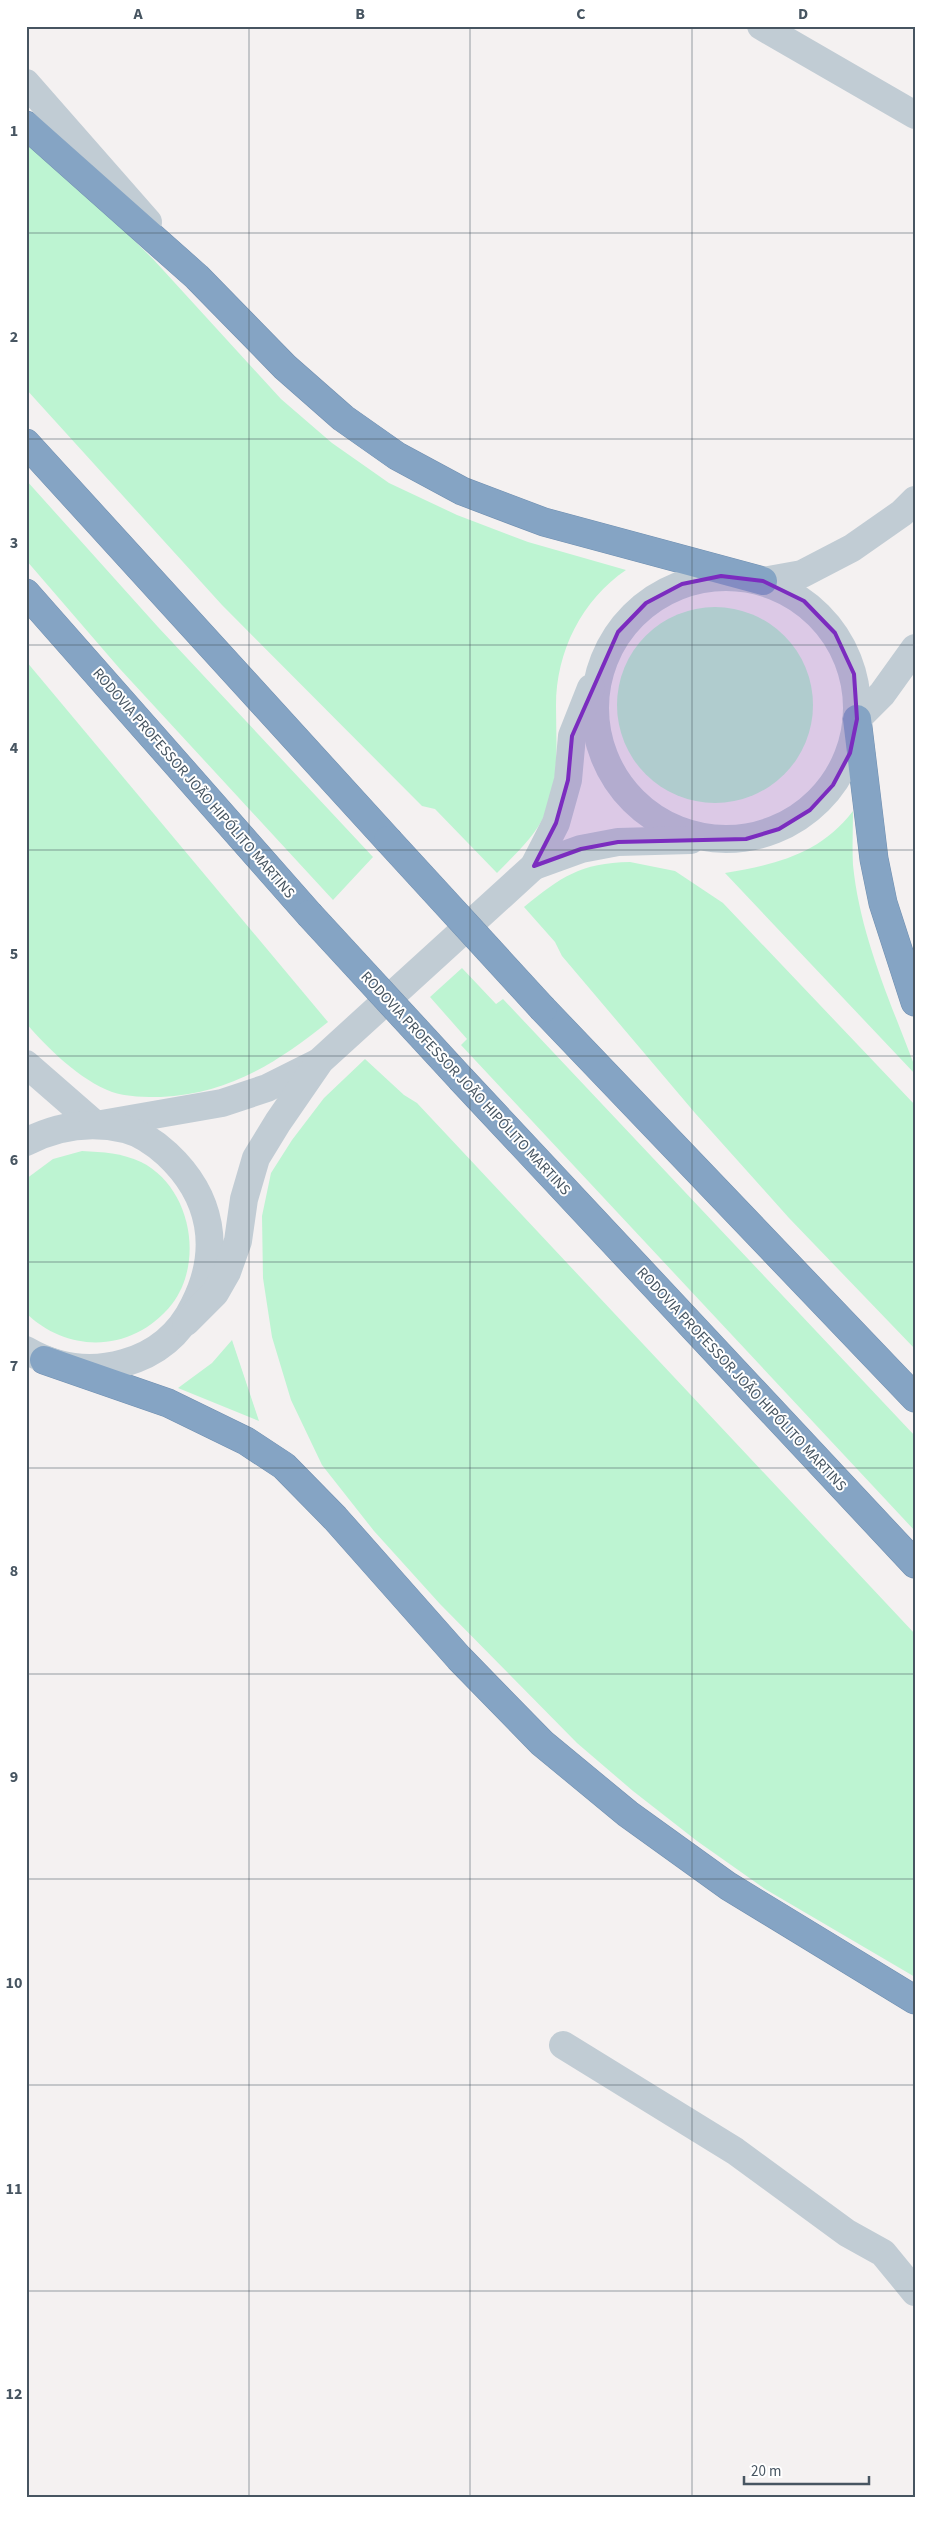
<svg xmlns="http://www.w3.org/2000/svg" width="941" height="2524" viewBox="0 0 941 2524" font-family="'Source Sans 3',sans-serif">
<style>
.grass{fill:#bdf4d2}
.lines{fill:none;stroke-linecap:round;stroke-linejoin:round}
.highway-casing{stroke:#708fb0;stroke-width:29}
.minor{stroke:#c1ccd4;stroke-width:28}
.highway{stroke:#85a4c4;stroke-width:28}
.highway-bridge-casing{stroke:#708fb0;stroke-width:29;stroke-linecap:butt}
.highway-bridge{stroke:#85a4c4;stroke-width:28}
.marked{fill:#7b2cbf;fill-opacity:0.2;stroke:#7b2cbf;stroke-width:4;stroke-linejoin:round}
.grid{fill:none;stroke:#475561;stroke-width:1;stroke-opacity:0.55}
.labels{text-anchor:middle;stroke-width:4;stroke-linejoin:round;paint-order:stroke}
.street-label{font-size:15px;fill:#475561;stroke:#fff}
.neatline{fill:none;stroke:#475561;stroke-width:2}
.grid-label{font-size:16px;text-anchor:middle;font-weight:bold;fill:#475561}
</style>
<rect width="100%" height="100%" fill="#f4f1f1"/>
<!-- grass -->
<g class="grass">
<path d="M26,134L153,259L281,399L332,443L389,483L457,515L528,542L626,570C582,600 556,651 556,706C556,743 560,779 545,814C535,837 514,855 497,873L435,809L422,806L222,605L26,389Z"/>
<polygon points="26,480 158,627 373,857 333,900 120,669 26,560"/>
<circle cx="715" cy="705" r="98"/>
<path d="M26,661L328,1022C277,1063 228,1094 161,1097C145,1097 128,1097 112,1092C80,1080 48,1049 26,1023Z"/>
<path d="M853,811C853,829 852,847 853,865C860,935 890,1001 915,1067V1074L725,873C776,864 819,855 853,811Z"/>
<path d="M630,862L675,871L723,903L915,1105V1349L789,1218L695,1113L562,956L555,942L524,907C561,877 580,863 630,862Z"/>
<polygon points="462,968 496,1004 503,999 915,1436 915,1531 461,1045 467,1039 430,997"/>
<polygon points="365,1059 404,1095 417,1103 915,1634 915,1977 765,1889 697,1841 633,1791 577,1743 440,1604 374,1531 322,1465 291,1400 272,1337 263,1278 262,1216 271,1173 292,1140 324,1098"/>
<path d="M82,1151C103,1152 122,1153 141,1162C190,1186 205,1261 172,1304C134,1352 69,1355 26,1313V1179L53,1159Z"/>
<polygon points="232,1340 259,1421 178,1388 212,1363"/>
</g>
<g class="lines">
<!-- highway casing -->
<g class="highway-casing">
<g id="highway">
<polyline points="26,125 197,277 285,367 343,418 397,456 462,491 544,522 763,581"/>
<polyline points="26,443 388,840"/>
<polyline points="26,593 309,914"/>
<polyline points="857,719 874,859 883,903 915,1002"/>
<polyline points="543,1009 915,1398"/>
<polyline points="462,1080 915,1564"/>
<polyline points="44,1360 168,1403 246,1441 284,1466 335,1518 459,1658 542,1743 628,1814 728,1886 915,2000"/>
</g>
</g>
<!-- minor -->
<g class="minor">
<polyline points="761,26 915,115"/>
<polyline points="26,83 148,222"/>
<circle cx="726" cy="708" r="131"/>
<polyline points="763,581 802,574 852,548 902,513 915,500"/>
<polyline points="857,719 882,694 915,648"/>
<polyline points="534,866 581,849 618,842 691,840"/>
<polyline points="26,1064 96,1125 222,1103 267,1088 317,1063"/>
<path d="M26,1142C57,1126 91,1121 125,1129C140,1133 156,1144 167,1154C212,1196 222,1250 194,1305C180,1334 156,1354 124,1363C89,1373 57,1368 26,1350"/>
<polyline points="186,1322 215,1293 227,1272 238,1241 244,1199 256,1158 278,1122 320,1061 534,866 556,823 568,780 572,736 591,688"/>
<polyline points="563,2045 735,2151 847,2233 883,2253 915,2292"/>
</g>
<!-- highway -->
<use href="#highway" class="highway"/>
<!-- highway-bridge casing -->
<g class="highway-bridge-casing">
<g id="highway-bridge">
<polyline points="388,840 543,1009"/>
<polyline points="309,914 462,1080"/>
</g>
</g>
<!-- highway-bridge -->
<use href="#highway-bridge" class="highway-bridge"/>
</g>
<!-- marked area -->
<path class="marked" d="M721,576L763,581L804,601L835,633L854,674L857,719L850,753L833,785L810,810L779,829L746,839L618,842L581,849L534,866L556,823L568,780L572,736L618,632L646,603L682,584Z"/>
<!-- grid -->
<path class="grid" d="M249,26V2498M470,26V2498M692,26V2498M26,233H915M26,439H915M26,645H915M26,850H915M26,1056H915M26,1262H915M26,1468H915M26,1674H915M26,1879H915M26,2085H915M26,2291H915"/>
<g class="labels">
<!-- street labels -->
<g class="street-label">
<text transform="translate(194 783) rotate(49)" y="5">RODOVIA PROFESSOR JOÃO HIPÓLITO MARTINS</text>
<text transform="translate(466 1083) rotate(47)" y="5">RODOVIA PROFESSOR JOÃO HIPÓLITO MARTINS</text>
<text transform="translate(742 1379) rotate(47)" y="5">RODOVIA PROFESSOR JOÃO HIPÓLITO MARTINS</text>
</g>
</g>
<!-- border -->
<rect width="941" height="2524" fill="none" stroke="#ffffff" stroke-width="55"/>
<!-- scale -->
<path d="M744 2476v8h125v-8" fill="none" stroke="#475561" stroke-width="2.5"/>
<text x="751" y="2476" font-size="15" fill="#475561" stroke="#ffffff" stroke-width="4" paint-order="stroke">20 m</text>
<rect x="28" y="28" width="886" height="2468" class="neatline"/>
<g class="grid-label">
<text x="138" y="19">A</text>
<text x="360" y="19">B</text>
<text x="581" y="19">C</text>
<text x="803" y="19">D</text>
<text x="14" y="136">1</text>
<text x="14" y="342">2</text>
<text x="14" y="548">3</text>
<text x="14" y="753">4</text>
<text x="14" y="959">5</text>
<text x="14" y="1165">6</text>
<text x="14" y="1371">7</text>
<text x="14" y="1576">8</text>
<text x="14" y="1782">9</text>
<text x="14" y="1988">10</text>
<text x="14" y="2194">11</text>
<text x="14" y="2399">12</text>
</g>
</svg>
